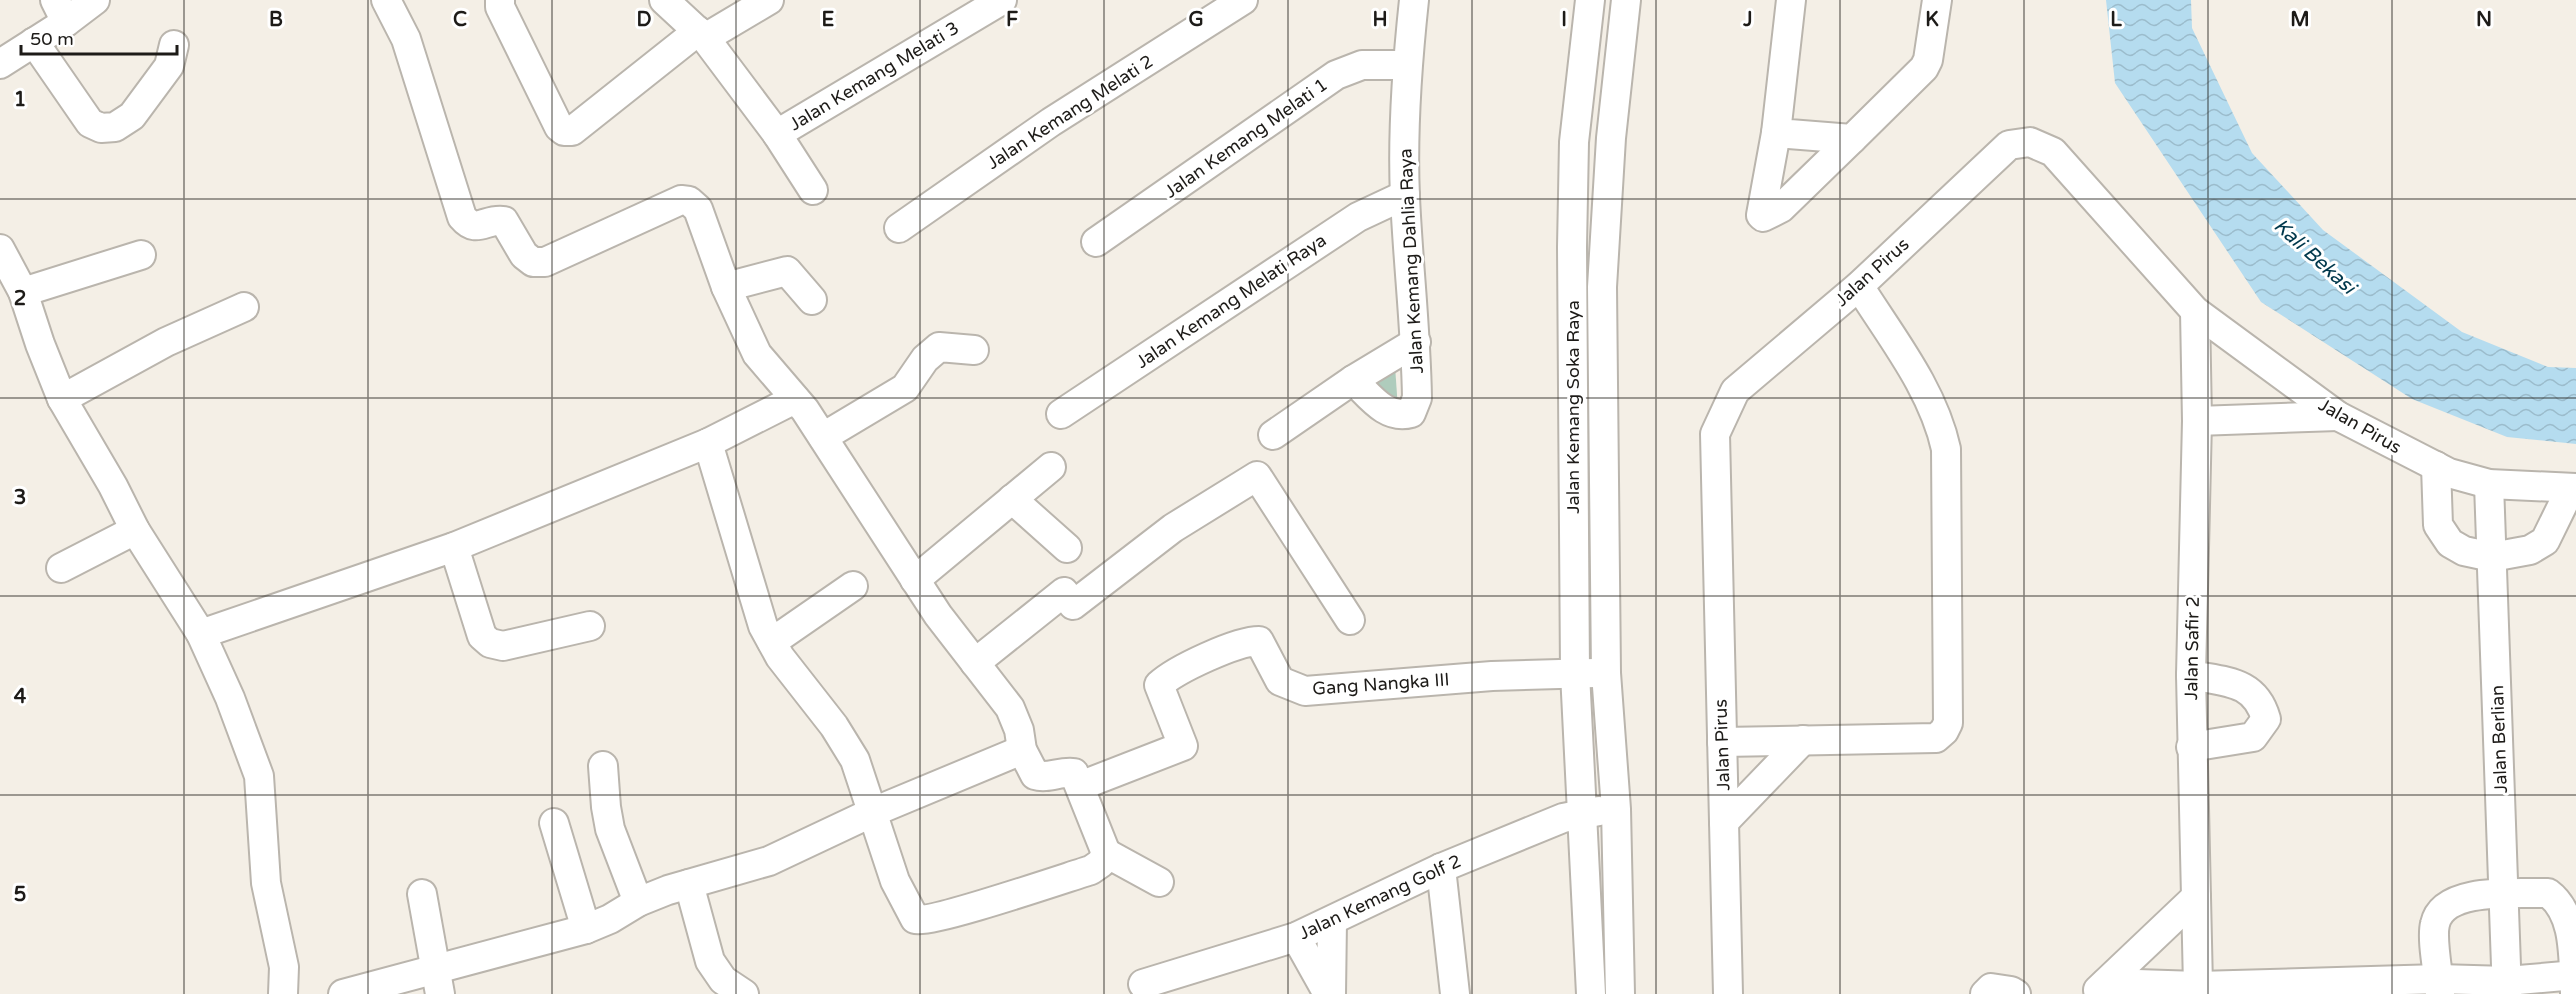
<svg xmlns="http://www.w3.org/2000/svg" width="2576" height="994" viewBox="0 0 2576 994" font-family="'Varela Round',sans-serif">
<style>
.garden{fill:#afccbc}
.water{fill:url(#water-waves)}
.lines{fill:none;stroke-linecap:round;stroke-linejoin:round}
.minor-casing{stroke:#bab5ad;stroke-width:32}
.minor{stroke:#fff;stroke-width:28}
.grid{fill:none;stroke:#1d1b18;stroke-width:1.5;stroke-opacity:0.55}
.labels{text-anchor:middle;stroke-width:6;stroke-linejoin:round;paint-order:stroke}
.street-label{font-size:18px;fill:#1d1b18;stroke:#fff}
.water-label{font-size:20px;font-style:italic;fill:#00384c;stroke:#fff}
.grid-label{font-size:20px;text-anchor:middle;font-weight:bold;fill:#1d1b18;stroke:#fff;stroke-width:6;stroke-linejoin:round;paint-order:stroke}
</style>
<defs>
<pattern id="water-waves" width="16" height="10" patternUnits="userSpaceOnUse" patternTransform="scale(1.5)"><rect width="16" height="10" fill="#b5dcef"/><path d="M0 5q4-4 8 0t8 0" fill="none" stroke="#9bbccc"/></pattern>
</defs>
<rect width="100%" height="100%" fill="#f4efe6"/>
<!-- garden -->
<polygon class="garden" points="1395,366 1398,409 1370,381"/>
<!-- water -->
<polygon class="water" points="2106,0 2191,0 2192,28 2252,153 2323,230 2462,332 2548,367 2576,368 2576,444 2507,437 2412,399 2261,302 2115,83"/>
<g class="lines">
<!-- minor casing -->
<g class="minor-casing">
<g id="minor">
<polyline points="55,0 66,22"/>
<path d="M386,0L406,39L462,217C477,235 485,218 504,221L524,255L533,262H545L681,200L689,201L698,209L726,287L757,354L805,410L938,615L1010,708L1019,730L1022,750L1035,775C1048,779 1060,771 1074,773L1106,853L1101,863L1091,870C1065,878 931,924 915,919L895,881L855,760L834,726L780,657L763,626L708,443"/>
<polyline points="500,0 500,7 559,127 564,131 572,131 698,31"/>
<polyline points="664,0 705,38 777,134 813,190"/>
<polyline points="1590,0 1574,142 1572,247 1575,673 1591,994"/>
<polyline points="1791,0 1776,133 1852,139 1924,68 1928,60 1937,0"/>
<polyline points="705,38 769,0"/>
<polyline points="34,42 90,123 101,128 115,127 132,116 169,66 174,45"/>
<polyline points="0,64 66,22 95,0"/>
<polyline points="1776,133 1761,215 1763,217 1781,208 1852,139"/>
<polyline points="777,134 1002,0"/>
<polyline points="899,228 1051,122 1243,0"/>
<polyline points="1096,242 1336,75 1362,65 1407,65"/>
<polyline points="0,249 23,292 40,344 62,399 113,486 135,530 201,634 230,698 259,776 266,883 284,967 283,994"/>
<polyline points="726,287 787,271 812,300"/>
<polyline points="23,292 141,255"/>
<polyline points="2195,311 2197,421 2191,675 2198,986"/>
<path d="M1353,380C1370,396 1386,420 1411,413L1417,398C1416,331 1408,264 1405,197C1402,131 1407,65 1414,0"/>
<polyline points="62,399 166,342 244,307"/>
<polyline points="1061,414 1358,217 1405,195"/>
<polyline points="2197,421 2338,416"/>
<polyline points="1273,435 1353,380 1416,342"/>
<polyline points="823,437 905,388 925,359 939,347 974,350"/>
<polyline points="2436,466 2438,525 2450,543 2464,551 2492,557 2530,550 2545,541 2571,488"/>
<polyline points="2489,484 2507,994"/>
<polyline points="1012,499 1067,548"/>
<polyline points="454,547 482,636 490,643 503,646 590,626"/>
<polyline points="61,568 135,530"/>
<polyline points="915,580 1051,467"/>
<polyline points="201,634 454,547 708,443 795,399"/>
<polyline points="772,642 853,586"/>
<polyline points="975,663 1064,592 1073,605 1173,528 1257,476 1350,620"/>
<path d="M2191,675C2225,682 2255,680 2266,719L2253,737L2191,747"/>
<path d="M1722,742L1936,738L1944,731L1948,723L1946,449C1933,389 1891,337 1859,286"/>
<polyline points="603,766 606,807 610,829 638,902"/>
<path d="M1080,786L1183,746L1159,685C1176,669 1237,641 1259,641L1280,681L1305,691L1492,676L1595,673"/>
<polyline points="1724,822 1803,740"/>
<polyline points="554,823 586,929"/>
<polyline points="1106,853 1159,882"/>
<polyline points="1441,868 1455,994"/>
<polyline points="689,884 710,961 723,980 744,994"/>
<polyline points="422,894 440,994"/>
<polyline points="1296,937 1328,994"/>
<polyline points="2106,983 2198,986 2439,979 2507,981 2576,975"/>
<polyline points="1143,984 1296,937 1441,868 1563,818 1599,811"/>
<polyline points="2098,990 2196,897"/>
<polyline points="343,994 586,929 610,919 638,902 668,890 769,861 873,812 1022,750"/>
<polyline points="1331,994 1332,921"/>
<polyline points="1620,994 1616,809 1606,673 1602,287 1611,138 1626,0"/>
<polyline points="1728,994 1715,434 1735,391 1859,286 2009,145 2030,142 2053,152 2195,311 2338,416 2449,473 2489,484 2576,488"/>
<polyline points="1985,994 1991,988 2011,991 2016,994"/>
<path d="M2440,994C2439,976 2431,940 2435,924C2443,886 2518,894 2548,893C2576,914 2573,957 2575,993"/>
</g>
</g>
<!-- minor -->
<use href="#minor" class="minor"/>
</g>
<!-- grid -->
<path class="grid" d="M184,0V994M368,0V994M552,0V994M736,0V994M920,0V994M1104,0V994M1288,0V994M1472,0V994M1656,0V994M1840,0V994M2024,0V994M2208,0V994M2392,0V994M0,199H2576M0,398H2576M0,596H2576M0,795H2576"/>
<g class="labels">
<!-- street labels -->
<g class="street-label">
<text transform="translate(874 76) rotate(-31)" y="6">Jalan Kemang Melati 3</text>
<text transform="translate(1070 112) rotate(-33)" y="6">Jalan Kemang Melati 2</text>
<text transform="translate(1246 138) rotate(-35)" y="6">Jalan Kemang Melati 1</text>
<text transform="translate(1411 261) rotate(-93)" y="6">Jalan Kemang Dahlia Raya</text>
<text transform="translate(1872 272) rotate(-42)" y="6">Jalan Pirus</text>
<text transform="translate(1231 301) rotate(-34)" y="6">Jalan Kemang Melati Raya</text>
<text transform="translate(1573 407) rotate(-90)" y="6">Jalan Kemang Soka Raya</text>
<text transform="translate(2360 426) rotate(30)" y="6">Jalan Pirus</text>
<text transform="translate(2192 648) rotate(-89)" y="6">Jalan Safir 2</text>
<text transform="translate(1381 684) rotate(-4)" y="6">Gang Nangka III</text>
<text transform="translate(2499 739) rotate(-92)" y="6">Jalan Berlian</text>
<text transform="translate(1722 745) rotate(-92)" y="6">Jalan Pirus</text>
<text transform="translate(1380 897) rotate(-25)" y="6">Jalan Kemang Golf 2</text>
</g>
<!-- water labels -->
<g class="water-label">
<text transform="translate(2315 256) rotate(42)" y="7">Kali Bekasi</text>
</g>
</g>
<g class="grid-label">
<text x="276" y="26">B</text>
<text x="460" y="26">C</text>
<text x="644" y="26">D</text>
<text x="828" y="26">E</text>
<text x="1012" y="26">F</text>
<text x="1196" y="26">G</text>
<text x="1380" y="26">H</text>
<text x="1564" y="26">I</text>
<text x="1748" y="26">J</text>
<text x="1932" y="26">K</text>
<text x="2116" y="26">L</text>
<text x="2300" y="26">M</text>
<text x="2484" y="26">N</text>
<text x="20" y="106">1</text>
<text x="20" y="305">2</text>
<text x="20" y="504">3</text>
<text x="20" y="703">4</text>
<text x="20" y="901">5</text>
</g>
<!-- scale -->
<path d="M21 45v9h156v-9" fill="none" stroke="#1d1b18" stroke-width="3"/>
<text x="30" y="45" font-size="18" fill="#1d1b18" stroke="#ffffff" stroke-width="4.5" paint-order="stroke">50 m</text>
</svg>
